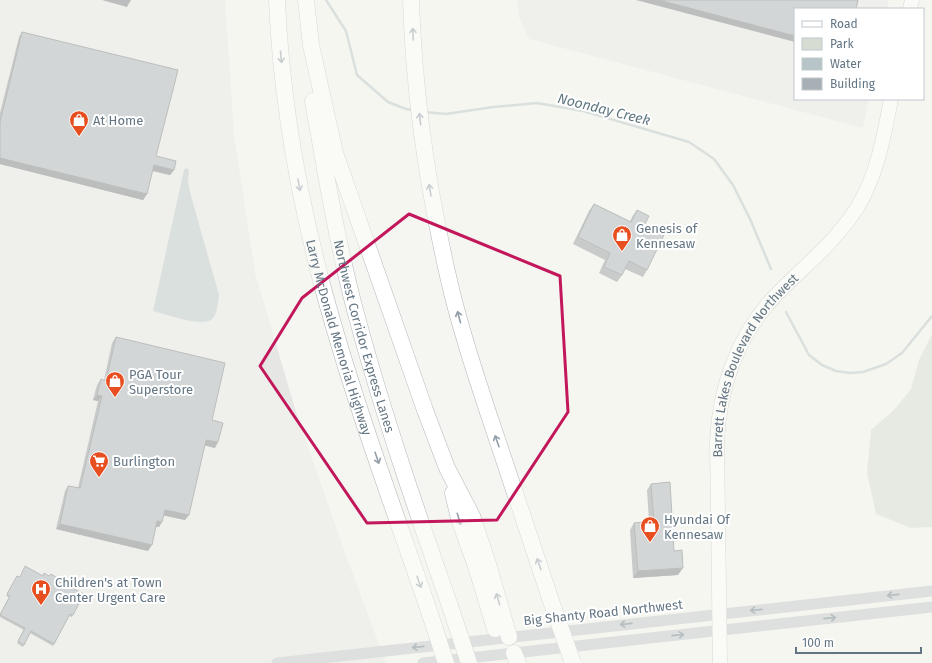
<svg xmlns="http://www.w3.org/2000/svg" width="932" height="663" viewBox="0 0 932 663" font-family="'Fira Sans',sans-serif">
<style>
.built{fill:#e6e7e5}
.green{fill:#d6dcd2}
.water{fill:#b8c5c8}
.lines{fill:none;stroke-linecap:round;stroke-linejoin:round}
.stream{stroke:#b8c5c8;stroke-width:2.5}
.major-casing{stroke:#b5b9bd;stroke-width:15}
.highway-casing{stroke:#b5b8bb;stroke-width:17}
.minor{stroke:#c2c6c9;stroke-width:11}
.major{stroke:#fff;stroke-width:14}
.highway{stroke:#fff;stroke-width:16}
.highway-bridge-casing{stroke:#b5b8bb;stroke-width:17;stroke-linecap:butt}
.highway-bridge{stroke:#fff;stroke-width:16}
.wall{fill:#90979c}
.shaded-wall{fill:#757b7f}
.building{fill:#a7b0b5;stroke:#757b7f}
.oneway{stroke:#929ea8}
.oneway2{stroke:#687986}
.marked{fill:none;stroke:#c2185b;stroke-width:3;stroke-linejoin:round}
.labels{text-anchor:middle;stroke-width:4;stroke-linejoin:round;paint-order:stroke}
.poi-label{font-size:13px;fill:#637583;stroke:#fff;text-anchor:start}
.street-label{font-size:13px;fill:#637583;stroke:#fff}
.water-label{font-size:14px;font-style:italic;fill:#5f7780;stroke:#fff}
</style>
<rect width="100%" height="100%" fill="#f5f5f1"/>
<!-- built -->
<g class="built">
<polygon points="0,0 225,0 234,134 255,273 296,412 345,553 386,663 0,663"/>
<polygon points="517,0 889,0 887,9 795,9 795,99 869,99 863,128 529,39 519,17"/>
</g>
<!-- green -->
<polygon class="green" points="932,334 932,527 911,528 876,514 867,473 871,430 894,410 911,389 919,360"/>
<!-- water -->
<path class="water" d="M186,168L189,170L188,182L191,196L219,295C218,302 218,313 212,319C202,328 166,314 153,311L184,170Z"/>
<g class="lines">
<!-- stream -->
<g class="stream">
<polyline points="326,0 346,31 357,75 388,102 406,109 413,110"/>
<polyline points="424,112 446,114 493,107 537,103 583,111 689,142 714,159 733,185 750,219 771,269"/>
<polyline points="786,312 809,355 822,365 836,371 850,373 863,372 886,364 902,353 932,316"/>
</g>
<!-- major casing -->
<g class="major-casing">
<g id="major">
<polyline points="910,9 912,0"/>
<path id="s1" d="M720,663L717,442C719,389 737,336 775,296C804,266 833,245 857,208C877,176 884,136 891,99"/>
</g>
</g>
<!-- highway casing -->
<g class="highway-casing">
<g id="highway">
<path id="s2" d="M277,0C281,97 298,194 323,288C353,399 394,509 431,617"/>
<polyline points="306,0 311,45 335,153 425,410 447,468 472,516 488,564 509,637"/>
<path d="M411,0C414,99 429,197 452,293C464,341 480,389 496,436C514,491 533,546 551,601"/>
<path id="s3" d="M313,101C326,174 338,249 358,321C384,417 417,512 450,606"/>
<polyline points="453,493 459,519 476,566 495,629"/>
<polyline points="514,653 518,663"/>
</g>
</g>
<!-- minor -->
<g class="minor">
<polyline points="277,663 932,591"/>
<polyline points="423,663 932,607"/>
</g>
<!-- major -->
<use href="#major" class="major"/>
<!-- highway -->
<use href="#highway" class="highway"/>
<!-- highway-bridge casing -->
<g class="highway-bridge-casing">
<g id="highway-bridge">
<polyline points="551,601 573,663"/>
<polyline points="450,606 469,663"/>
<polyline points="431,617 446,663"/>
</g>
</g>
<!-- highway-bridge -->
<use href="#highway-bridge" class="highway-bridge"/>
</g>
<!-- wall -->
<g class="wall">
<polygon points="22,32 156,156 174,170 170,175 152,171 147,194 143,200 0,164 0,113 19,37"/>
<polygon points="594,204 630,222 632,217 637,210 644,226 647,270 643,277 625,269 622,275 617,282 599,273 605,260 573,244 589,211"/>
<polygon points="116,337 212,420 215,448 205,445 185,520 164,515 159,527 156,527 148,551 56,529 65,491 68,486 78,488 98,401 93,400 97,385 101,379 104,380 112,343"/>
<polygon points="651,484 674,551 678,575 633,578 630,530 634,523 649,522 647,490"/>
<polygon points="43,576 58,581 73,615 72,617 69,616 53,646 30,633 23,647 17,643 24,630 0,617 0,614 9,597 6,596 16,578"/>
</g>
<!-- shaded-wall -->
<g class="shaded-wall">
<polygon points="102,0 131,0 127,7"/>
<polygon points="636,0 659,0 795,36 795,42"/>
<polygon points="0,158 147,194 143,200 0,164"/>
<polygon points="154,165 174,170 170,175 150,170"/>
<polygon points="97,395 102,396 98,401 93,400"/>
<polygon points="206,440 218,442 215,448 203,445"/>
<polygon points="165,510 189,515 185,520 161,515"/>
<polygon points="157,521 162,522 159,527 154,526"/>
<polygon points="60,524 152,545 148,551 56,529"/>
<polygon points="683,568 678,575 633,578 638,571"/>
</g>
<!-- building -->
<g class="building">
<polygon points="659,0 858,0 856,9 795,9 795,36"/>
<polygon points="22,32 178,70 156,156 176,161 174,170 154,165 147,194 0,158 0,122"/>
<polygon points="594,204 631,222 637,210 649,216 644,226 664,235 647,270 629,261 622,275 604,267 610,253 578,237"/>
<polygon points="116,337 225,363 212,420 223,423 218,442 206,440 189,515 165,510 162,522 157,521 152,545 60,524 68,486 80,488 102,396 97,395 101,379 106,381"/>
<polygon points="670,482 674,551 682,550 683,568 638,571 634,523 654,521 651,484"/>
<polygon points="25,566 43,576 44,573 49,576 51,574 59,579 58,581 84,594 73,615 70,614 54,644 31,631 24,645 18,641 25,628 0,615 10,596 7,594 17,576 20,577"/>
</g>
<!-- one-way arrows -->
<defs><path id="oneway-shaft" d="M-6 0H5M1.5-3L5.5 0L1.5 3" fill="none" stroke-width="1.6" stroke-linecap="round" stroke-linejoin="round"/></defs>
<g class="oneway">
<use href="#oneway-shaft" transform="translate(413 34) rotate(-93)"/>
<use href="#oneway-shaft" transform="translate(281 57) rotate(85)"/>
<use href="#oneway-shaft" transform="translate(420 119) rotate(-97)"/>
<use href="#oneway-shaft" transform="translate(299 185) rotate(80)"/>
<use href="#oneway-shaft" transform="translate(430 190) rotate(-100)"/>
<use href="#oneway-shaft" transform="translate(459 317) rotate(-105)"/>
<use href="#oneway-shaft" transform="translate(497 441) rotate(-109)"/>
<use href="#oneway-shaft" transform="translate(377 458) rotate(71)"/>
<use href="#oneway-shaft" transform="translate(459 519) rotate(73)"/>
<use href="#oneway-shaft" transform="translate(539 564) rotate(-109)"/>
<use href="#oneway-shaft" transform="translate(419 582) rotate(71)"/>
<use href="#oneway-shaft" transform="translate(498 599) rotate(-106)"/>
</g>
<g class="oneway2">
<use href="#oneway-shaft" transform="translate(893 595) rotate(174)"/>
<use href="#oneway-shaft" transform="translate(756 610) rotate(174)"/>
<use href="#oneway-shaft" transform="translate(830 618) rotate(-6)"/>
<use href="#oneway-shaft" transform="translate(626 624) rotate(174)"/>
<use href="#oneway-shaft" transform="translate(678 635) rotate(-6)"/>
<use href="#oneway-shaft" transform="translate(418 647) rotate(174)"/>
</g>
<!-- marked area -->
<path d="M0 0H932V663H0ZM409,214L560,276L568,412L497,520L367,523L260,366L302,298Z" fill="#f5f5f1" fill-opacity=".55" fill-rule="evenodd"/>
<path class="marked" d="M409,214L560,276L568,412L497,520L367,523L260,366L302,298Z"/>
<!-- icons -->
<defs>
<g id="shop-pin" transform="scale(1)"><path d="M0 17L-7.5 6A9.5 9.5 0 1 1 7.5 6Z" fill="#e74e20" stroke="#fff"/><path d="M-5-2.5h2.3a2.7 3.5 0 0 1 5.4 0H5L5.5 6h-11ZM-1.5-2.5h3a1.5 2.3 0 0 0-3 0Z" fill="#fff"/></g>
<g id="supermarket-pin" transform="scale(1)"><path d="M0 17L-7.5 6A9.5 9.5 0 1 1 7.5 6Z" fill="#e74e20" stroke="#fff"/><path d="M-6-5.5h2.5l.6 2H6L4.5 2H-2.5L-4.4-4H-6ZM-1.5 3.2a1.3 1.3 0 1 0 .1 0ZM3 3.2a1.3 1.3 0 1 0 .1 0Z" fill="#fff"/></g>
<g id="hospital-pin" transform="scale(1)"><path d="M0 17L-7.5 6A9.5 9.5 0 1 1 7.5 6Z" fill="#e74e20" stroke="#fff"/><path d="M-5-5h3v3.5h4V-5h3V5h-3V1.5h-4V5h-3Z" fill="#fff"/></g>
</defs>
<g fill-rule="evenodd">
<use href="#shop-pin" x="79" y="120"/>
<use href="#shop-pin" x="622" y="235"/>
<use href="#shop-pin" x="115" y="381"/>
<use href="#supermarket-pin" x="99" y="461"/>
<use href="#shop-pin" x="650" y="526"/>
<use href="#hospital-pin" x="41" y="589"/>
</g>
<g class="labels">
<!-- poi labels -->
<g class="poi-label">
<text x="93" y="125">At Home</text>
<text x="636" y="233">Genesis of<tspan x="636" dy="15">Kennesaw</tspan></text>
<text x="129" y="379">PGA Tour<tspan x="129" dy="15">Superstore</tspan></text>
<text x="113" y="466">Burlington</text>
<text x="664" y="524">Hyundai Of<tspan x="664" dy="15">Kennesaw</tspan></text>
<text x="55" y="587">Children's at Town<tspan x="55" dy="15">Center Urgent Care</tspan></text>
</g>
<!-- street labels -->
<g class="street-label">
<text dy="5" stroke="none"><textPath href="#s2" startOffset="344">Larry McDonald Memorial Highway</textPath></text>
<text dy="5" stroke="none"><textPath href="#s3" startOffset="241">Northwest Corridor Express Lanes</textPath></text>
<text dy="5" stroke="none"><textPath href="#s1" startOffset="308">Barrett Lakes Boulevard Northwest</textPath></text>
<text transform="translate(603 612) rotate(-6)" y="5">Big Shanty Road Northwest</text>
</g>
<!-- water labels -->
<g class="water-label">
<text transform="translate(604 109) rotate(14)" y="5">Noonday Creek</text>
</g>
</g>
<!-- legend -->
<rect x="794" y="8" width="130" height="92" fill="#ffffff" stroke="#c1c8cd"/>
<rect x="802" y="21" width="20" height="6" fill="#ffffff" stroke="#c1c8cd"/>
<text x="830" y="28" font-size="12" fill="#637583">Road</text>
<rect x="802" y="38" width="20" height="12" fill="#d6dcd2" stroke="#c1c8cd"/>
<text x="830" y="48" font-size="12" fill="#637583">Park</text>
<rect x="802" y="58" width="20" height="12" fill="#b8c5c8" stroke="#c1c8cd"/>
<text x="830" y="68" font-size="12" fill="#637583">Water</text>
<rect x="802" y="78" width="20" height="12" fill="#a7b0b5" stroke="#c1c8cd"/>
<text x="830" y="88" font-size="12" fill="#637583">Building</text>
<!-- scale -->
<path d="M796 647v6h125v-6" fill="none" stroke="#637583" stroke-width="2"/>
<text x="802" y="647" font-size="12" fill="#637583" stroke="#ffffff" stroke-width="3" paint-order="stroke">100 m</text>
</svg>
